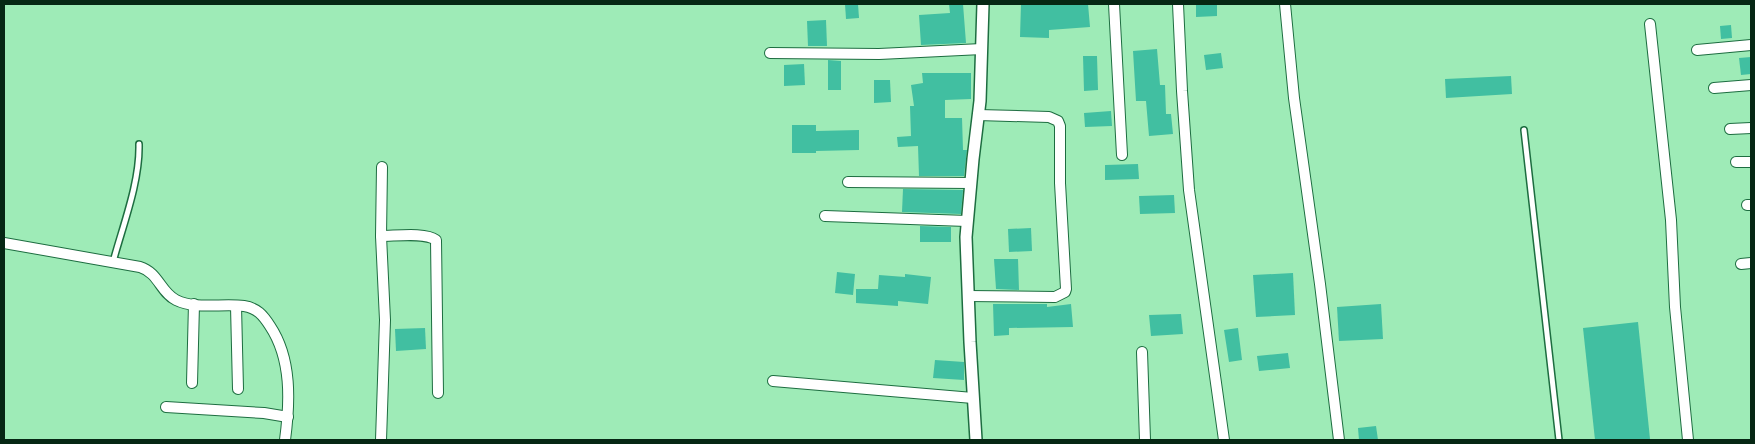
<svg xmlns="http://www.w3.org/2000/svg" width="1755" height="444" viewBox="0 0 1755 444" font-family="'Nunito Sans',sans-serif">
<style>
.building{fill:#41bfa1}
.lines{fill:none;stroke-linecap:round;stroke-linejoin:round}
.service-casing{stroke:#1d6d40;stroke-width:8}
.minor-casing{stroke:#1d6d40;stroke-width:12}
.tertiary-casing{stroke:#1d6d40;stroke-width:14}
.service{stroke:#fff;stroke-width:5}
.minor{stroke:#fff;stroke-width:10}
.tertiary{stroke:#fff;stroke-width:11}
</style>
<rect width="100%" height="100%" fill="#9eebb7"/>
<!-- building -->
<g class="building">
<polygon points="845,4 858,4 859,18 846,19"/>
<polygon points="949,4 963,4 966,43 921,45 919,15 950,13"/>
<polygon points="1021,4 1088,4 1090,27 1049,30 1049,38 1020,37"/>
<polygon points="1196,4 1217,4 1217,16 1196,17"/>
<polygon points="826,20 827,46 808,46 807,21"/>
<polygon points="1731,25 1732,38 1721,39 1720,26"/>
<polygon points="1157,49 1160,85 1165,85 1166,114 1171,114 1173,134 1149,136 1146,101 1136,101 1133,51"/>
<polygon points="1221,53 1223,68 1206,70 1204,55"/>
<polygon points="1083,56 1097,56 1098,90 1084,91"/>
<polygon points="1751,57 1751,74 1741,75 1739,58"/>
<polygon points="828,60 841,61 841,90 828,90"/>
<polygon points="804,64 805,85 784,86 784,65"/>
<polygon points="922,73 971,73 971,99 945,100 945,118 962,118 963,150 967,150 964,176 919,176 918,146 898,147 897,137 911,136 910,106 914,106 911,85 923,83"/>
<polygon points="1511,76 1512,94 1446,98 1445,79"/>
<polygon points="874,80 890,80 891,102 874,103"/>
<polygon points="1111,111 1112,126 1085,127 1084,113"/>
<polygon points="792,125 816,125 816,131 859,130 859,150 816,151 816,153 792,153"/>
<polygon points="1138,164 1139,179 1105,180 1105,165"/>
<polygon points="903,189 963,190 961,214 902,212"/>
<polygon points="1174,195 1175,213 1140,214 1139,196"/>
<polygon points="920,226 951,227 951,242 920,242"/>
<polygon points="1031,228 1032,251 1009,252 1008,229"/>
<polygon points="994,259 1018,259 1019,290 996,289"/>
<polygon points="837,272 855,274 853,295 835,293"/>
<polygon points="1293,273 1295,315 1256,317 1253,275"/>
<polygon points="905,274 931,277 928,304 898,301 898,306 856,303 856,289 878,289 879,275 905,277"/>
<polygon points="993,304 1047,304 1047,307 1071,304 1073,327 1009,328 1009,335 994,336"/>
<polygon points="1381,304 1383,339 1339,341 1337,307"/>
<polygon points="1181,314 1183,334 1151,336 1149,315"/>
<polygon points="1638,322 1650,439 1595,440 1583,328"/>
<polygon points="425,328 426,349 396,351 395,329"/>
<polygon points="1238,328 1242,360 1229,362 1224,330"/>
<polygon points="1288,353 1290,368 1259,371 1257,356"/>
<polygon points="935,360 964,362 964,380 933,378"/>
<polygon points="1376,426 1378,440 1359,440 1358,428"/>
</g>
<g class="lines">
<!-- service casing -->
<g class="service-casing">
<g id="service">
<polyline points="1524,130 1559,440"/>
<path d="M113,262C123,225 140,182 139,144"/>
</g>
</g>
<!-- minor casing -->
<g class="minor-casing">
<g id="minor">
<polyline points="1114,4 1122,155"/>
<polyline points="1178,4 1182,91 1189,190 1224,440"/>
<polyline points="1285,4 1294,98 1320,284 1339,440"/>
<polyline points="1650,24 1671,220 1675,307 1688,440"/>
<polyline points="1697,50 1751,45"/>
<polyline points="770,53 879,54 982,49"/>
<polyline points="1714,88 1751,85"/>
<polyline points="1730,129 1751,128"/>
<polyline points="1736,162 1751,162"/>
<polyline points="848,182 971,183"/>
<polyline points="1747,205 1751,205"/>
<polyline points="825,216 967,221"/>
<path d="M381,236C396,236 425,232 436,240L438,393"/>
<path d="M4,243L140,267C159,273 160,292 176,300C196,310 222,303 244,306C257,308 263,315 270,326C292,359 290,402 285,440"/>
<polyline points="1741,264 1751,263"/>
<polyline points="968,296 1055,297 1065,292 1066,289 1060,183 1060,126 1058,121 1049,117 978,115"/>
<polyline points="236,306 238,389"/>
<polyline points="1142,352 1145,440"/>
<polyline points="773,381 973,398"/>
<polyline points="192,383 194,304"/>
<polyline points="166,407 264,413 288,417"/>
<polyline points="381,440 385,320 381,236 382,167"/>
</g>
</g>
<!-- tertiary casing -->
<g class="tertiary-casing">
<polyline id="tertiary" points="976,440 970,342 966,237 973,159 980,101 983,4"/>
</g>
<!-- service -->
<use href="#service" class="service"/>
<!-- minor -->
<use href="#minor" class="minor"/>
<!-- tertiary -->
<use href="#tertiary" class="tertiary"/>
</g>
<!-- border -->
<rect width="1755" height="444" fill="none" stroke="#062714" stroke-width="10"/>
</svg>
